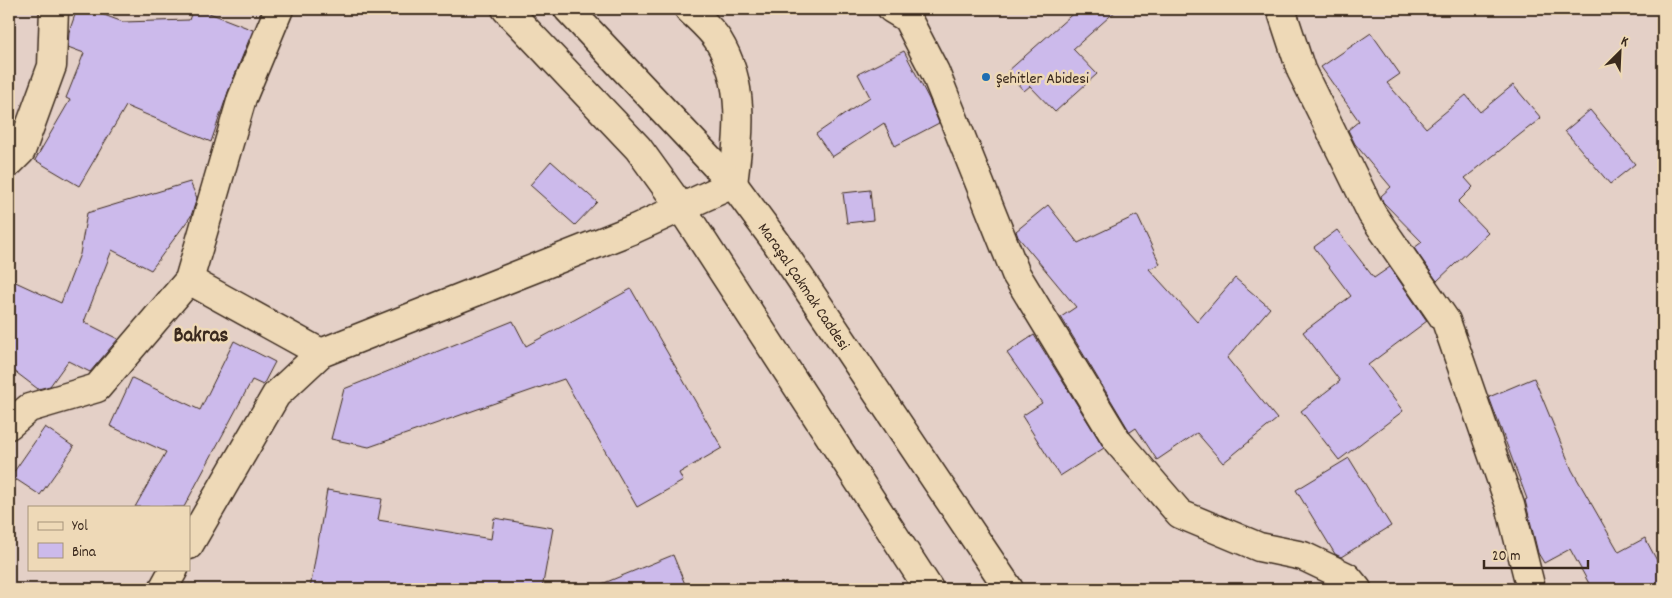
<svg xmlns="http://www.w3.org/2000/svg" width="1672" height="598" viewBox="0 0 1672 598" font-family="Dekko,sans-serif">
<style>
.building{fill:#ccbaeb;stroke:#3b2a1e}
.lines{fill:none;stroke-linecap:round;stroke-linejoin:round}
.minor-casing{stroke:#3b2a1e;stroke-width:31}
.tertiary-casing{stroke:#3b2a1e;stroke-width:31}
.secondary-casing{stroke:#3b2a1e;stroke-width:31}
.trunk-casing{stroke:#3b2a1e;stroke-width:31}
.minor{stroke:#eed9b7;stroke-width:28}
.tertiary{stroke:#eed9b7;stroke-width:28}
.secondary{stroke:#eed9b7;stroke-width:28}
.trunk{stroke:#eed9b7;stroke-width:28}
.poi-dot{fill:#1f6fb2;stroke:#eed9b7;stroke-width:2}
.labels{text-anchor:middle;stroke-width:5;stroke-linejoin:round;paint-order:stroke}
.poi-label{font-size:16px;fill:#3b2a1e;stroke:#eed9b7;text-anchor:start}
.street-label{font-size:16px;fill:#3b2a1e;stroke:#eed9b7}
.district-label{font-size:21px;font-weight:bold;fill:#3b2a1e;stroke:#eed9b7}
</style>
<rect width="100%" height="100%" fill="#e4d0c7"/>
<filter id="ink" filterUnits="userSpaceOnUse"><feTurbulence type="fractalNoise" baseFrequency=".02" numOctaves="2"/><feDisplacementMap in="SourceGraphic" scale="10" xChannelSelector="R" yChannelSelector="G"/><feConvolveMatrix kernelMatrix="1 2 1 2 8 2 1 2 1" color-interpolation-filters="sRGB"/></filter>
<g filter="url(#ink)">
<!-- building -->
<g class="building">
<polygon points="77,9 88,9 123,22 189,20 193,9 199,9 253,30 228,92 211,142 126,106 79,186 35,160 70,100 66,98 84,53 68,47 69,32"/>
<polygon points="1078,9 1118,9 1073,49 1097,74 1055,112 1030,86 1024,91 1007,72"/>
<polygon points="1371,33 1400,74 1387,83 1426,128 1466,95 1480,112 1513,85 1541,118 1465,178 1473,187 1458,202 1488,233 1437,281 1414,248 1422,242 1383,202 1381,196 1391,187 1355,144 1348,130 1359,121 1321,67"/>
<polygon points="904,51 929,99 939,123 895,146 884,123 832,157 816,134 870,97 858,74"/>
<polygon points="1590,110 1635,164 1610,184 1565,131"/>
<polygon points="551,161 597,202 575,225 530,185"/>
<polygon points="190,182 197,198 191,216 151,270 112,250 84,322 118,339 90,372 68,361 50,386 38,389 9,367 9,279 61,303 80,254 87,213"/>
<polygon points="870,190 873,220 847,223 843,193"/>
<polygon points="1048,205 1078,243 1137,215 1160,264 1149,269 1197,322 1235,278 1270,308 1227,358 1277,419 1223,463 1197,433 1157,460 1136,428 1130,432 1061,317 1076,307 1018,237 1016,231"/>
<polygon points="1337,230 1374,278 1390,267 1427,321 1368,365 1403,411 1339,460 1301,411 1340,381 1303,332 1351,296 1314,247"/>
<polygon points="631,289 722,448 679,473 683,481 637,507 564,379 369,447 331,439 344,389 513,321 526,346"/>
<polygon points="1034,335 1104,448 1060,476 1022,416 1042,403 1007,353"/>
<polygon points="234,341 275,362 263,385 252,380 184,507 135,507 166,452 110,426 132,378 200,410"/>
<polygon points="1534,378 1572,470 1619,552 1645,538 1663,572 1663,589 1592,589 1570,549 1544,563 1538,553 1525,500 1527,499 1489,397"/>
<polygon points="45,427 74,447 40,495 11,476"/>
<polygon points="1349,458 1391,526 1341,557 1335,554 1296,490"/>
<polygon points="327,490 382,499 378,520 491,539 494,518 553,528 542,589 310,589"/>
<polygon points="673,555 687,589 592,589 592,588"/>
</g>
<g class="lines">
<!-- minor casing -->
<g class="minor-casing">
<g id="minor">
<polyline points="892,9 907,18 935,72 1016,274 1118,442 1180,514 1259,547 1303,556 1347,577 1357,589"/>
<polyline points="1281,9 1301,70 1372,214 1446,321 1510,505 1531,589"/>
<polyline points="9,163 21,151 52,66 54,9"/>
<polyline points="189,280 321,353"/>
<polyline points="9,425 29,408 97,388 189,280 242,98 279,9"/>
</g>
</g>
<!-- tertiary casing -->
<g class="tertiary-casing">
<g id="tertiary">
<polyline points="189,545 276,395 321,353 634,229 733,184"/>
<polyline points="163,589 174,569"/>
</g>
</g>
<!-- secondary casing -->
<g class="secondary-casing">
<path id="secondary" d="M689,9C699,19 711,29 718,40C746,85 739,135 733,184"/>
</g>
<!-- trunk casing -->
<g class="trunk-casing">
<g id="trunk">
<polyline points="506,9 638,148 682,209 929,589"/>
<path id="s1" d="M568,9L733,184L776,242L1009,589"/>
</g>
</g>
<!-- minor -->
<use href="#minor" class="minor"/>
<!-- tertiary -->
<use href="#tertiary" class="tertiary"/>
<!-- secondary -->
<use href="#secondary" class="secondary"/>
<!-- trunk -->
<use href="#trunk" class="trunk"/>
</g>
</g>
<!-- markers -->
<circle class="poi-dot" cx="986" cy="77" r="5"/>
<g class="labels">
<!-- poi labels -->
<g class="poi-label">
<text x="996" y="83">Şehitler Abidesi</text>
</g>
<!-- street labels -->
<g class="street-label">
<text dy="6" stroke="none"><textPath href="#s1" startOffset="365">Maraşal Çakmak Caddesi</textPath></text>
</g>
<!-- district labels -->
<g class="district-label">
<text x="201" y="341">Bakras</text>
</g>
</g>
<!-- margin -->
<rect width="1672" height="598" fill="none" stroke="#eed9b7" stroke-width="30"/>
<rect x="15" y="15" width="1642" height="568" fill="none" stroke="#3b2a1e" stroke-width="2" filter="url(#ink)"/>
<!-- legend -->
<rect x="28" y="506" width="162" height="65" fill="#eed9b7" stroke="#a6937a"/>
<rect x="38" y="522" width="25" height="8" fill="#eed9b7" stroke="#a6937a"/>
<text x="72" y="530" font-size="15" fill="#3b2a1e">Yol</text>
<rect x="38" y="543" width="25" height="15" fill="#ccbaeb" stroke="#a6937a"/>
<text x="72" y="556" font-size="15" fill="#3b2a1e">Bina</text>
<!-- north arrow -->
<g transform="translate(1620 52) rotate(24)" stroke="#eed9b7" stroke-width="4" paint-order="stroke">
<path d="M0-4L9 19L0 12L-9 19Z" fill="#3b2a1e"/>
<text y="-8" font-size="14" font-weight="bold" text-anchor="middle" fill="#3b2a1e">K</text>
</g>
<!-- scale -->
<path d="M1484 560v8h104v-8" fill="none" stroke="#3b2a1e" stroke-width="2.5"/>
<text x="1492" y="560" font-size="15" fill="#3b2a1e" stroke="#eed9b7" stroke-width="4" paint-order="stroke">20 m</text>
</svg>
